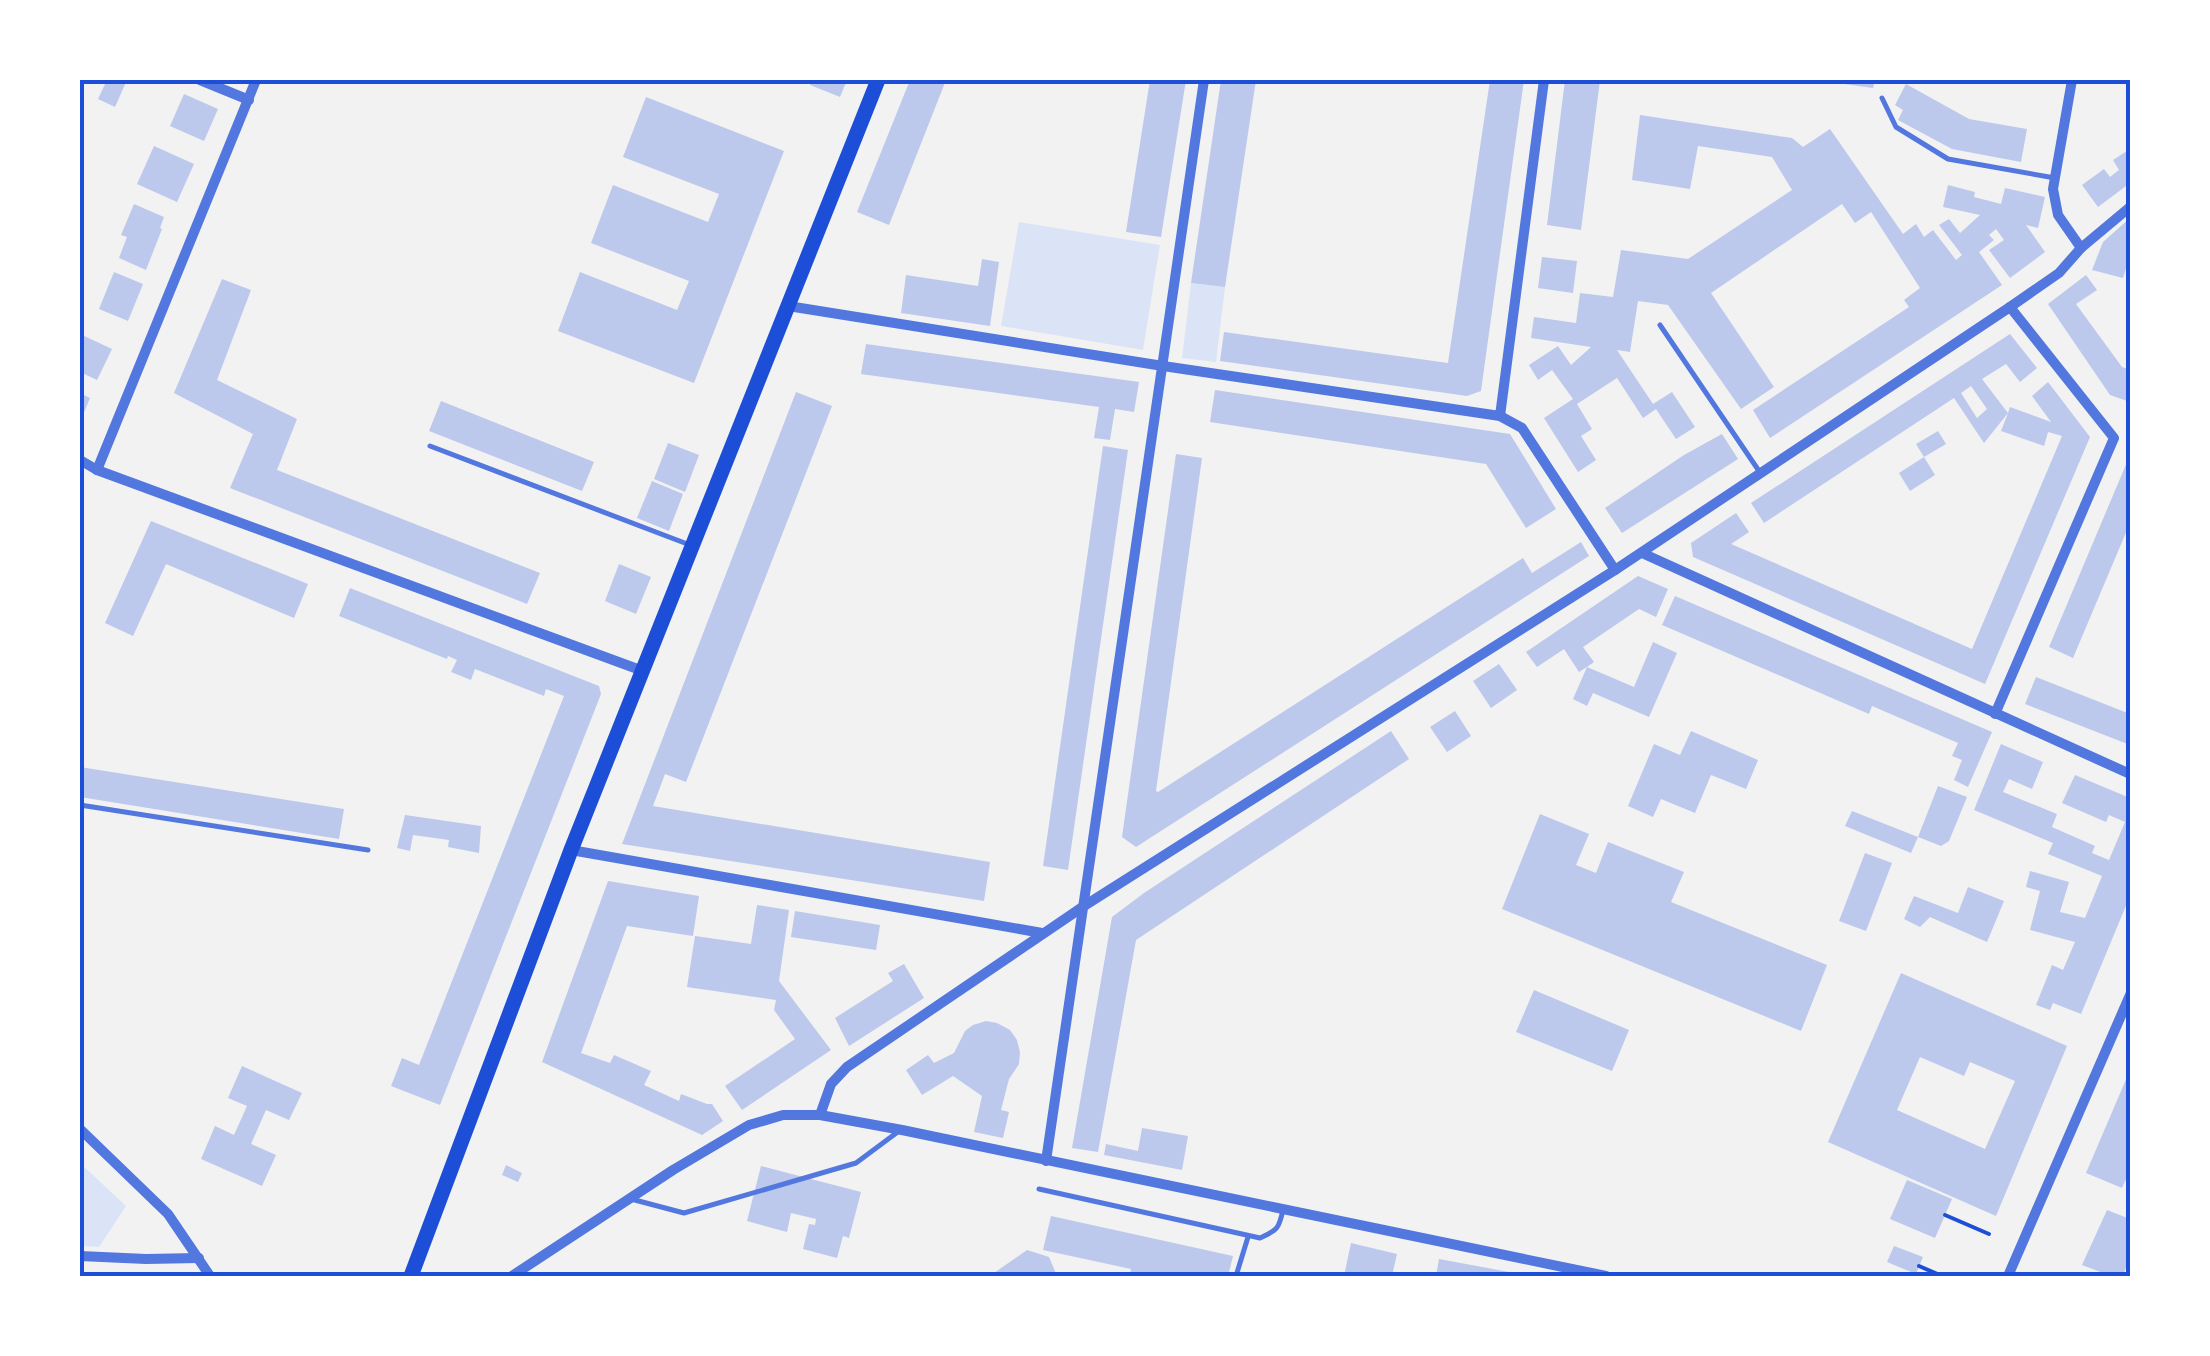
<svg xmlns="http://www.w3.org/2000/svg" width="2210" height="1356" viewBox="0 0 2210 1356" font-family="Figtree,sans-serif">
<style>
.green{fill:#dbe4f7}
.building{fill:#bdc9ec;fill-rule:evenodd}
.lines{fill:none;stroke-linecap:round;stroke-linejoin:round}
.path{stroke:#1d4ed8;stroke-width:4}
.service{stroke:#5277de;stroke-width:5}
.minor{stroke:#5277de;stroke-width:10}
.secondary{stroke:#1d4ed8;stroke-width:15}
.neatline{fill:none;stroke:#1d4ed8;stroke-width:4}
</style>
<rect width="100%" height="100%" fill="#f2f2f2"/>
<!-- green -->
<g class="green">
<polygon points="1019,222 1160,245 1143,350 1001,326"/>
<polygon points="1191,283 1225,287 1216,362 1182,358"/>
<polygon points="80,1163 126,1206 99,1247 80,1246"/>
</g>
<!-- building -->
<g class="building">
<polygon points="97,80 127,80 115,107 98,99 105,84"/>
<polygon points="812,80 847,80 840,97 810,85"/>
<polygon points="910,80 946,80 889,225 857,212"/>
<polygon points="1150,80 1186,80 1161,237 1126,232"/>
<polygon points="1221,80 1256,80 1225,287 1191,283"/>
<polygon points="1490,80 1524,80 1481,391 1467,396 1220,361 1224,332 1448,363"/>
<polygon points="1565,80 1600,80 1581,230 1547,225"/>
<polygon points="1830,80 1875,80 1873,88 1830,82"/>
<polygon points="1906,84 1969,119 2027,129 2021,162 1952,149 1898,120 1903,110 1895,105"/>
<polygon points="184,94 218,109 204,141 170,126"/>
<polygon points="646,97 784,151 694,383 558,331 580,272 677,310 689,281 591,243 613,185 708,222 719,194 623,157"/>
<polygon points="1640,115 1792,138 1803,147 1830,129 1903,234 1916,224 1924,237 1933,230 1956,260 1962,255 1939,225 1949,219 1960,233 1980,215 1943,207 1948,185 1975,192 1974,197 2001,204 2005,188 2045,197 2038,228 2026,225 2045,252 2010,278 1989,250 2004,240 1996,229 1989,235 1994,240 1979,252 2002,285 1770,438 1753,410 1909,307 1904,300 1920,288 1871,212 1855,223 1842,204 1711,293 1774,387 1741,409 1668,305 1638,301 1630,352 1617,350 1653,404 1672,392 1695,427 1676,439 1656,409 1643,418 1617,378 1577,404 1592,429 1581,436 1596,460 1578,472 1544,418 1573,399 1552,370 1538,380 1529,365 1558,346 1571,365 1591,347 1531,338 1534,317 1576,323 1580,293 1613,297 1621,250 1688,259 1792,190 1772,157 1698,146 1690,189 1632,180"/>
<polygon points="154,146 194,164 177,202 137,184"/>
<polygon points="2130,149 2130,183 2098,207 2082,185 2104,169 2110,177 2119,170 2113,160"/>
<polygon points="134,204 164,217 160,228 162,229 146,270 119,258 127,237 121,235"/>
<polygon points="2130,218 2130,256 2123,278 2092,270 2103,242"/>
<polygon points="1542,257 1577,261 1573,293 1538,288"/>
<polygon points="982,259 999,262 990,326 901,313 906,275 978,286"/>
<polygon points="114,272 143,284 128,321 99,309"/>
<polygon points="2086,275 2097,290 2076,304 2122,367 2130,370 2130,402 2110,395 2048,304"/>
<polygon points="222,279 251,290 217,380 297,419 277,470 540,573 527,604 230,488 253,434 174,393"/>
<polygon points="80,334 112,349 97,380 80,372"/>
<path d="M2010,334L2037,368L2020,382L2006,364L1982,379L2008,413L2010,407L2051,422L2032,396L2048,382L2090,437L1985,684L1693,557L1691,543L1736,513L1749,532L1731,544L1972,649L2062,436L2048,432L2044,446L2001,431L2008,413L1984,443L1954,398L1764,523L1751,503ZM1971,386L1987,409L1977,418L1961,393Z"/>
<polygon points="866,344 1139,382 1134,412 1115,409 1110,440 1094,438 1099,407 861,374"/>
<polygon points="1215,390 1510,434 1556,509 1526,528 1486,464 1210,422"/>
<polygon points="796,392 832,406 686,782 665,774 653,806 990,862 984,901 622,844"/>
<polygon points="80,393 90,398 80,422"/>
<polygon points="441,401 594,462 582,491 429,431"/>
<polygon points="1938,431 1946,444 1924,457 1916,444"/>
<polygon points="1722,434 1738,459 1622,533 1605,508 1684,455"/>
<polygon points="668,443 699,455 685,492 654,479"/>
<polygon points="1103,446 1128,450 1068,870 1043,866"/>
<polygon points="1176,454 1202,458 1156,791 1158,792 1523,558 1532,573 1581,542 1589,556 1136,847 1122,837"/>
<polygon points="2130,455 2130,523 2073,658 2049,647"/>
<polygon points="1924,457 1935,475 1910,491 1899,473"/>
<polygon points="652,481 683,494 669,531 637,518"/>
<polygon points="151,521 308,584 294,618 166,564 133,636 105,623"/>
<polygon points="619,564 651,577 636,614 605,601"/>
<polygon points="1638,576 1668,589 1656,617 1639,609 1583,647 1594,662 1587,667 1634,687 1653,642 1677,653 1649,717 1593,693 1587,706 1573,699 1587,667 1579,672 1564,649 1537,667 1526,652"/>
<polygon points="350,588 599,686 601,694 440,1105 391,1086 402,1058 419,1065 564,696 546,689 544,696 475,669 471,680 451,672 457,660 448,656 447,659 339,616"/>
<polygon points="1675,596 1992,732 1968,787 1954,780 1962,760 1952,756 1958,743 1872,706 1869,714 1662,625"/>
<polygon points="1499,664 1517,690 1491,708 1473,681"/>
<polygon points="2036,677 2130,714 2130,745 2025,704"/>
<polygon points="1455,711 1471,736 1447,752 1430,727"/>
<polygon points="1391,731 1409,759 1136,940 1098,1152 1072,1148 1112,917 1144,893"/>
<polygon points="1691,731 1758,760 1746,789 1711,775 1695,813 1661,799 1653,817 1628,806 1654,744 1680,755"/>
<polygon points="2001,744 2043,762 2032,789 2009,779 2003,792 2057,814 2052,827 2095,846 2092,853 2109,860 2125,822 2109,815 2106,822 2062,803 2075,775 2130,798 2130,896 2081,1014 2053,1003 2050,1010 2036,1005 2052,965 2063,970 2075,942 2030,930 2040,891 2026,887 2030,871 2069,882 2060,912 2085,918 2102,876 2048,854 2053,843 1974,810"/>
<polygon points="80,767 344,809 339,839 80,797"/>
<polygon points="1938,786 1967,797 1949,841 1941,846 1918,837"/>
<polygon points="1852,811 1918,837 1911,853 1845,826"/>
<polygon points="1540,814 1589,834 1576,865 1596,873 1608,842 1684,872 1671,902 1827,965 1801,1031 1502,909"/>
<polygon points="405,815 481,826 479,853 448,847 449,840 413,835 410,851 397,848"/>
<polygon points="1865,853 1892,863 1866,931 1839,921"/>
<polygon points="608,881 699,896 693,936 627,926 581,1053 610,1063 614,1055 651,1071 644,1085 679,1101 681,1094 707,1104 712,1104 723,1121 702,1135 542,1062"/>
<polygon points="1968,887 2004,901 1987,942 1930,917 1920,927 1904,919 1914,896 1958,913"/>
<polygon points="757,905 789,910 779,981 831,1050 742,1110 725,1086 795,1039 774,1010 776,1000 687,987 695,936 751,944"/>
<polygon points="795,911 880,925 876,950 791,937"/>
<polygon points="904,964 924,998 849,1046 835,1018 893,981 888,973"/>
<path d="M1901,973L2067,1046L1996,1216L1828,1142ZM1920,1057L1964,1076L1970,1062L2015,1081L1985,1149L1897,1110Z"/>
<polygon points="1534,990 1629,1030 1612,1071 1516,1032"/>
<polygon points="986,1021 997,1023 1010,1030 1017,1040 1020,1052 1019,1064 1009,1079 1001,1110 1009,1112 1003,1138 974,1132 982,1096 953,1076 922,1095 906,1070 928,1055 934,1063 954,1053 965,1031 973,1025"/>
<polygon points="242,1066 302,1093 289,1120 266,1110 251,1144 276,1155 262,1186 201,1159 215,1126 234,1135 247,1106 228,1098"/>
<polygon points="2130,1070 2130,1170 2122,1188 2086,1173"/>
<polygon points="1142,1128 1188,1136 1182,1170 1104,1155 1106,1144 1138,1151"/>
<polygon points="506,1165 522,1173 518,1182 502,1175"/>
<polygon points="761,1166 861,1192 849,1238 843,1236 837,1258 803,1249 809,1224 815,1225 816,1219 791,1213 787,1232 747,1221"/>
<polygon points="1907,1180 1952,1199 1935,1238 1890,1219"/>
<polygon points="2107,1210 2130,1219 2130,1257 2123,1276 2111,1276 2082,1265"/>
<polygon points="1051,1216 1233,1256 1228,1276 1130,1276 1131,1269 1043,1250"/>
<polygon points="1351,1243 1397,1254 1392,1276 1344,1276"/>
<polygon points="1894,1246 1923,1257 1916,1274 1887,1262"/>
<polygon points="1027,1250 1049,1257 1057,1276 996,1276 994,1273"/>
<polygon points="1439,1259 1520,1274 1520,1276 1436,1276"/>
</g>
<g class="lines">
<!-- path -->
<g class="path">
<polyline points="1945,1215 1989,1234"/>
<polyline points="1919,1266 1942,1276"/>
</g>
<!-- service -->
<g class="service">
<polyline points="1882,98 1896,127 1948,159 2055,178"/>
<polyline points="1660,325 1759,471"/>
<polyline points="430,446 690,545"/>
<polyline points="80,805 368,850"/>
<path d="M1039,1189L1260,1238C1278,1230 1279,1228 1283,1210"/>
<polyline points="631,1199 684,1213 856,1163 899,1131"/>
<polyline points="1236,1276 1248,1237"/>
</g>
<!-- minor -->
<g class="minor">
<polyline points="200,80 249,100"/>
<polyline points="2072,80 2053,189 2058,215 2081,248"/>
<polyline points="788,306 1163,366 1500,416 1522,428 1615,570"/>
<polyline points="1500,416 1544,80"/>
<polyline points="80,460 97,470 643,671"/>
<polyline points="97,470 256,80"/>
<polyline points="1642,553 2130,774"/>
<polyline points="1995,714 2114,438 2010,307"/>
<polyline points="571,850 1042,933"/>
<polyline points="820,1115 831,1084 847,1067 1084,906 1615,570 2010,307 2059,273 2081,248 2130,207"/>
<polyline points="80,1129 168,1214 210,1276"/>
<polyline points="1046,1161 1204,80"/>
<polyline points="80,1256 146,1259 199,1258"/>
<polyline points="512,1276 673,1170 749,1125 783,1115 820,1115 902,1130 1606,1276"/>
<polyline points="2008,1276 2130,995"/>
</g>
<!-- secondary -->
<polyline class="secondary" points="411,1276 571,850 878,80"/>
</g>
<!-- border -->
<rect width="2210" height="1356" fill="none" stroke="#ffffff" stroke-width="165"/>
<rect x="82" y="82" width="2046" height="1192" class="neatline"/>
</svg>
